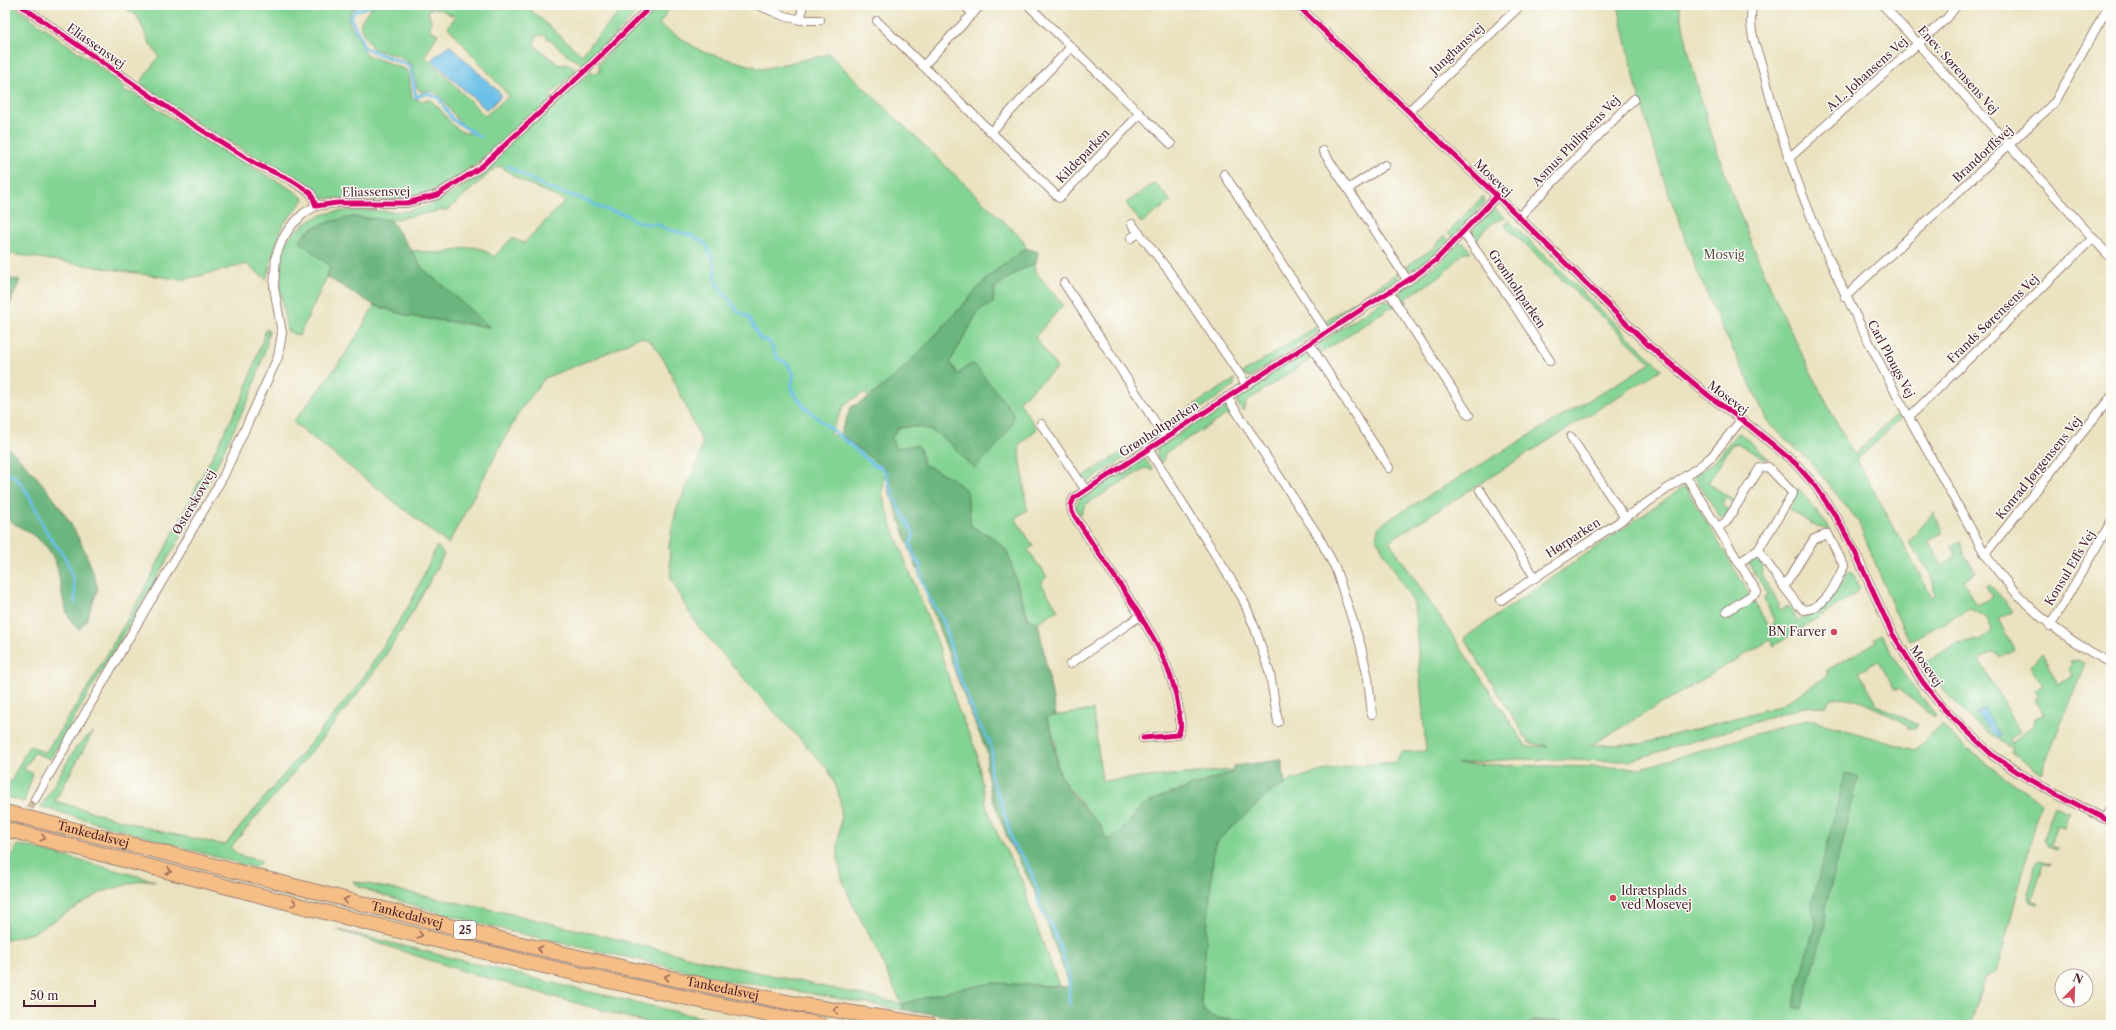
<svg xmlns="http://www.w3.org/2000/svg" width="2116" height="1030" viewBox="0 0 2116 1030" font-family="'Libre Caslon Text',serif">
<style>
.green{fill:#83d494;stroke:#667a60;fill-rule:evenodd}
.forest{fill:#6ab67e;stroke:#5a6a54}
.water{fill:#6bc0e8;stroke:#5a708a}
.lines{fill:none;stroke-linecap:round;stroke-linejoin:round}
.stream{stroke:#6bc0e8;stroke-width:3}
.street-tunnel{stroke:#cabba2;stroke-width:8;stroke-dasharray:8 4;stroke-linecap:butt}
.street-casing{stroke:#9a8076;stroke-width:10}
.highway-casing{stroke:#9a8076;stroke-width:16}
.street{stroke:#fff;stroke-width:8}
.highway{stroke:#f6be87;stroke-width:14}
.cycleway-casing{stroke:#fdfcf7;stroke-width:8}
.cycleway{stroke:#d6006c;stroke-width:5}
.oneway{stroke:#976754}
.poi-dot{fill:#d1495b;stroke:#fdfcf7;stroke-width:1.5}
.labels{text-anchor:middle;stroke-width:3;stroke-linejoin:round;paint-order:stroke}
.shield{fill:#fdfcf7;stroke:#806168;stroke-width:1}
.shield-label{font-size:11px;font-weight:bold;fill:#4a1f2b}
.street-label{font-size:12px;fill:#4a1f2b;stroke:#fdfcf7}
.park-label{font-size:12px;fill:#5b554a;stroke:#fdfcf7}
.poi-label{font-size:12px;fill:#4a1f2b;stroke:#fdfcf7;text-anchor:end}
</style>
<rect width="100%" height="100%" fill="#fdfcf7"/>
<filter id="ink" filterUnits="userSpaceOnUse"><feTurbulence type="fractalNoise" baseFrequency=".025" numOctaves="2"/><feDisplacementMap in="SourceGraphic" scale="8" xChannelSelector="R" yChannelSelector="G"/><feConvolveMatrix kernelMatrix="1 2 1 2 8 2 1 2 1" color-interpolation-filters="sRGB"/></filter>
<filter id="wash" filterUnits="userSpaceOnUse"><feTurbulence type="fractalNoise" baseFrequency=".012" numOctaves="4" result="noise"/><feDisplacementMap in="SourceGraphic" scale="16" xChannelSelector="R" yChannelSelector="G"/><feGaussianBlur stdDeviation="0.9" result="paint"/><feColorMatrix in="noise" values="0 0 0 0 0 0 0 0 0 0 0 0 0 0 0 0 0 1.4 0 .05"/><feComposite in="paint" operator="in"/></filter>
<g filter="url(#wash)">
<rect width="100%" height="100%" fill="#eae2c0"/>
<!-- green -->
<g class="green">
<polygon points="5,5 12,5 119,81 125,92 133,93 221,150 293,190 304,199 282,226 266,279 247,264 182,280 5,253"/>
<path d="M128,5H361L351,11L348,21L360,40L365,54L406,70L409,74L412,98L422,101L430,100C444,109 453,135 471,133C464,126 457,120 452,112C443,101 438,86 421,92L417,87L412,65L399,56L373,49C359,26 354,26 374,5H525L582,55L598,35L627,5H645L585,65L571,58L544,35L537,36L534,45L559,65L569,64L577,70L550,95L557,104L589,73L600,72L599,65L601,61L657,5H671L659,25L703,52L762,69L829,54L1023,240L1026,248L990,275L930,341L893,378L869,398L865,392L845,404L830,434L833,436L840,434L886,469L882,494L893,529L938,644L958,709L976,750L985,801L994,827L1023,883L1031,911L1059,986L994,983L902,1004L903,1010L751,983L733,982C608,950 479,931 357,886L353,881L512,914L707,961L902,1004C891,984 883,962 873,942C861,919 846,896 840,870C835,851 840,834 841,815C842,799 835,783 828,769L754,690L698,626L687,609L671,578L669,546L674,519L677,508L699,460L702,442L666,363L653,344L646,339L639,337L614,350L545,378L519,412L448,544L293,422C323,385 353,348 374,305L408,316L489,327L423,269L411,250C420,251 430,253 439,253C464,252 470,238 494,257L512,238L524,243L565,201L520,180L500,166L495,168L449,209L391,220L352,217L321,225L308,232L330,266L327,277L299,336L287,331C284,306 274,274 282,250C284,242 294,232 301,227C325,207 354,210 384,211C391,211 399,212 406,211C443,205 477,180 502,152L494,148L468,171L423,196L387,200L319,198L311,189L197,123L140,83L159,56L150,44L137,16L126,9ZM430,8L442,10L455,17L448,27L509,96L485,116L425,56L438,34L430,30L431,21L428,12Z"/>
<path d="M1618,5H1679C1708,163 1778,314 1854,455L1897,414L1900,419L1857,460L1932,597L1935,595L1932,576L1909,542L1933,513L1944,532L1928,541L1942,566L1956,557L1951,546L1960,542L1965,555L1976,572L1963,580L1977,605L1992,597L1986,586L1990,585L2014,611L1998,619L2014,649L2000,657L1993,652L1979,659L2020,732L2009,739L2011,744L2012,742L2035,724L2034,719L2044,714L2035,699L2039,697L2035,690L2043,685L2030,666L2042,654L2058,684L2072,676L2069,668L2072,665L2070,661L2077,660L2085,663L2041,773L2010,752L2012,749L1976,724L1944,691L1924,662L1957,644L1980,640L1992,631L1985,617L1970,609L1910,641L1895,612L1859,523L1811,462L1770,425L1718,319L1696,268L1664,180L1637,89Z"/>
<polygon points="1155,183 1171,201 1141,223 1126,203"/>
<polygon points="1483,196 1485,202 1453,237 1448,233"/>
<path d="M1494,208L1505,218C1492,222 1480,230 1477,244L1472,239L1473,229Z"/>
<path d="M1508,220L1662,369L1389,541L1527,747L1548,746L1529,743L1464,638L1685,486L1769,627L1775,623L1764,598L1768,595L1748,562L1754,557L1758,559L1763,566L1761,574L1779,604L1778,606L1781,610L1789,606L1798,621L1827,604L1849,571L1853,573L1859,588L1855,594L1774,646L1770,640L1591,745L1641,744L1782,705L1827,676V670L1876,642L1874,638L1881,634L1905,676L1936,715L1934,717L1899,688L1895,689L1878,661L1859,672L1876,701L1875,704L1918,725L1915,729H1908V725C1885,714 1858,694 1832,698L1827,706L1804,707L1629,761L1515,759L1457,764L1641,768L1807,719L1915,750L1941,725L1969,751L1970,749L1988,765L2041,802L1997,971L1984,980L1970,1025L1535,1021L1528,1025H1306L1216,1018C1207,1016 1202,1010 1201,1001L1214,847L1220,838C1235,824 1255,802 1272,791C1307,768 1356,765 1396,762L1401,752L1426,751L1414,604L1376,538L1378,528L1383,523L1651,363L1505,226Z"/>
<polygon points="1444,236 1449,240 1432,257 1413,270 1404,268 1432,249"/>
<polygon points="1459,243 1464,243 1471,252 1465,252 1443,274 1408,297 1404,306 1398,298 1401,290 1439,263"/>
<path d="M1036,263L1034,270L1063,305L1035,337L1057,368L1019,401L1037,429L1019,445L1027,510L1015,518L1033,546L1028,550L1047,577L1041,583L1058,610L1038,622L1029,620L1007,551L992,537L971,526L967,491L951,478L923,464L920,448H895L891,438L898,428C935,420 951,445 974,469L1014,414L974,365L968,366L958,374L950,362L979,310L993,303L995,287L1017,272Z"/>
<polygon points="1399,272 1397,281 1332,324 1324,322"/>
<polygon points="1384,300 1392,302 1395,308 1389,308 1320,354 1318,351 1319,343"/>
<polygon points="1318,325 1316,333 1250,377 1241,374"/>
<polygon points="266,329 269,330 266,347 251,394 186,528 50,759 34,753 24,769 33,774 24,802 5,797 5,784 11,782 29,745 45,753 90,684 143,592 245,392"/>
<polygon points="1304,353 1310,356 1310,359 1246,402 1243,411 1237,403 1239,394"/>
<polygon points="1235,379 1233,387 1170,429 1161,426"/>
<polygon points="1222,406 1226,407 1233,417 1226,415 1165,453 1163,462 1161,463 1157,456 1157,448"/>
<polygon points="1155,431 1154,439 1089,481 1081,478"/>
<polygon points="1740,433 1769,459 1764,459 1737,443 1732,445 1708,483 1735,501 1734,503 1726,498 1722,504 1729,510 1724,518 1721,519 1694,476 1717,459 1736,434"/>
<polygon points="1142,458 1146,460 1153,470 1145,468 1085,505 1081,515 1075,508 1080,498"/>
<polygon points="1798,488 1801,491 1831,530 1817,527 1789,509"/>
<path d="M437,546L444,554C420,601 394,646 362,688C320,743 274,795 230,848L241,856L262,861L255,868L41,807L76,747L93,732L55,801L162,832L225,845L360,683L411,602Z"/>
<path d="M1093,710L1102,781L1232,770L1233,772L1158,798L1141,808L1124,828L1110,840L1104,837C1104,828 1099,823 1092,817L1062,779L1057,765L1055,741L1046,717Z"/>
<polygon points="2054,806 2069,812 2064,827 2057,825 2050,846 2057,848 2056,850 2047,847 2043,840"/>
<polygon points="18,845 29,847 156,881 143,880 102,892 33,933 6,940 5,867"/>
<polygon points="2040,860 2051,863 2051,864 2044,863 2032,900 2039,903 2037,904 2031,902 2028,895 2037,861"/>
<polygon points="335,929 573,988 734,1025 663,1025 640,1021 466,972"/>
</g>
<!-- forest -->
<g class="forest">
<path d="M352,217L391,220L423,269L490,327L408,316L374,305L327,277L330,266L300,242C306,224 336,221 352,217Z"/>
<path d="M1026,248L1038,252L1036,263L1017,272L995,287L993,303L979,310L950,362L958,374L968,366L974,364L1012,411C1020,427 985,457 974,469C951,445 935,420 898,428L891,438L895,448L917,445L920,448L923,464L951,478L967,491L971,526L992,537L1007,551L1028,620L1038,622L1056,715L1046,718C1055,733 1053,749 1057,766C1062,786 1079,802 1092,817C1099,823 1104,828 1104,837L1110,840L1124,828L1141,808L1158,798L1233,772V766L1282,760L1285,785L1272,791L1220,838L1214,847L1201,1001L1205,1013L1216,1018L1306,1025H1014L903,1010L902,1004L957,989L994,983L1070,987L1034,889L1010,844L991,795L986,767L988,754L967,704L916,566L889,490L886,469L840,434L851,407L869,398L893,378L930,341L990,275Z"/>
<polygon points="5,278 20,280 5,316"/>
<path d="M5,444C48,485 83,531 98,589L86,621L79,630C58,612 64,579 53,557C44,538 22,529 5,518Z"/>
<polygon points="1845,774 1858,777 1825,909 1825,926 1802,1009 1793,1007 1815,924 1812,903"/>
<polygon points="1535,1021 1831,1025 1528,1025"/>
</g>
<!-- water -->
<g class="water">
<polygon points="449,45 500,93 500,97 487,110 431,60"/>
<polygon points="1984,708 2001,737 1999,738 1975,714"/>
</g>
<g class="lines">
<!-- stream -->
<g class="stream">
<polyline points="372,5 355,11 350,18 361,38 364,48 408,65 411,69 416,97 427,93 439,98 452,119 480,137"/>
<path d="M508,166L547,188L580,198L604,209L627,215L635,221L647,224H656L669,230L691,235L706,244L715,264L716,283L738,311L748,317L760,339L769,341L778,359L787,363L794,375L791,387C799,406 816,416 831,429C846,440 859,453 874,465L881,467L886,473L894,498L913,533V538L910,544L915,559L920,565L922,581L928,596L944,622L956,668L977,722L989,740L992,750L990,772L992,781L1002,803L1013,845L1025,860L1030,870L1038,891V901L1045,917L1051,924L1060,948L1069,975V1004"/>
<path d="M5,471C28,480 37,517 49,536C55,545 64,553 68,564C73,575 76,590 75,603"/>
</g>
</g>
</g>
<g filter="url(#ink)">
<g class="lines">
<!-- street-tunnel -->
<polyline class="street-tunnel" points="5,849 35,799"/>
<!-- street casing -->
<g class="street-casing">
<g id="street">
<polyline points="20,5 184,119 256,164 291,180 311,193 316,206 337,203 407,203 437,195 481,167 586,70 652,5"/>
<polyline points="758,5 784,16 801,20 820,20"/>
<polyline points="964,5 973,14"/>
<polyline points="1028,5 1171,144"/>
<polyline points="1297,5 1519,217 1648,345 1709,396 1750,426 1795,463 1816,487 1837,518 1855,552 1892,633 1922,681 1944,709 1991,754 2019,773 2045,788 2111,822"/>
<path d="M1753,5C1746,27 1758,52 1764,73C1806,246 1899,399 1985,554C2020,604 2057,635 2111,663"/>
<polyline points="1883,5 2111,258"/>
<polyline points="801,20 802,9"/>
<polyline points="877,21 1059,198 1140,114"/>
<polyline points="923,66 981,5"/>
<polyline points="1409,111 1521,5"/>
<polyline points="991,132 1071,47"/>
<polyline points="1323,151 1408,281"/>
<polyline points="1789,158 1947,18 1957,5"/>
<polyline points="1224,174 1326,332"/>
<polyline points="1348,189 1385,165"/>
<polyline points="1519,217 1634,99"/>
<polyline points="1132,224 1169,271 1246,384"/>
<polyline points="1463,232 1513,303 1550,361"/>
<polyline points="1131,238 1139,233"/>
<polyline points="1064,283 1165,437"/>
<polyline points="1389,292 1469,415"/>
<polyline points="1845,297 2055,102 2109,5"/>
<polyline points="1309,343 1389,468"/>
<polyline points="1227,397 1317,534 1335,567 1360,643 1368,678 1372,714"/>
<polyline points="1909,417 2093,238"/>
<polyline points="1041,424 1085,489"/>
<polyline points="1571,437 1625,518"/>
<polyline points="1148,448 1242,597 1256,631 1270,674 1278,722"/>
<polyline points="1686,476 1757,592 1727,611"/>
<polyline points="1480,490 1535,578"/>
<polyline points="1718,527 1726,522 1760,468 1768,467 1793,493 1758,550 1740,562"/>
<path d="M1758,550L1784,587L1814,539L1828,534L1844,566C1835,584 1827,608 1804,610L1798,605L1784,587"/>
<polyline points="1985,554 2111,397"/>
<polyline points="1501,600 1625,518 1700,466 1712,456 1741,420"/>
<polyline points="2050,626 2111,522"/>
<polyline points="1070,664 1140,616"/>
<path d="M1143,738L1177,735C1183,729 1180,720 1179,712C1173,664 1147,626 1121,586C1104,562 1088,537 1072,512L1071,505L1074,498L1365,307L1413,277L1436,260L1497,196"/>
<polyline points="35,799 223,477 278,357 282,333 274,287 276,256 282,240 291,226 304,213 316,206"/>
<polyline points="2105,819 2111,807"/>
</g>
</g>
<!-- highway casing -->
<g class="highway-casing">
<g id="highway">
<path id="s1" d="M5,812L504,940L656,975L802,1005L930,1025"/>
<path d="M5,829C276,899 547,974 822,1025"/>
</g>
</g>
<!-- street -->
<use href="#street" class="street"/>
<!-- highway -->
<use href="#highway" class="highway"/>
<!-- cycleway casing -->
<g class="cycleway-casing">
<g id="cycleway">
<polyline points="20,5 184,119 256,164 291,180 311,193 316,206 337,203 407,203 437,195 481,167 586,70 652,5"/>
<polyline points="1297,5 1519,217 1648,345 1709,396 1750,426 1795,463 1816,487 1837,518 1855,552 1892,633 1922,681 1944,709 1991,754 2019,773 2045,788 2111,822"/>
<path d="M1143,738L1177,735C1183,729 1180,720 1179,712C1173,664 1147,626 1121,586C1104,562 1088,537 1072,512L1071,505L1074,498L1365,307L1413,277L1436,260L1497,196"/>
</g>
</g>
<!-- cycleway -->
<use href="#cycleway" class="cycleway"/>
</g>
<!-- one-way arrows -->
<defs><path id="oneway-chevron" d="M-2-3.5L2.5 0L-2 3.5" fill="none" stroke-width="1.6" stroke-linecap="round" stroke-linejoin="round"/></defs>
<g class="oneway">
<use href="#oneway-chevron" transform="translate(43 838) rotate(14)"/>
<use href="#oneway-chevron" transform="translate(169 871) rotate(15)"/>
<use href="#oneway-chevron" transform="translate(346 900) rotate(-166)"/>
<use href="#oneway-chevron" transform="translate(294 903) rotate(15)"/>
<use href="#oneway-chevron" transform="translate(420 935) rotate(14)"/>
<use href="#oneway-chevron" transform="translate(540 949) rotate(-167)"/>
<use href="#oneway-chevron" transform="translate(667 977) rotate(-168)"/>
<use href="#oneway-chevron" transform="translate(836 1010) rotate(-171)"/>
</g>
</g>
<!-- markers -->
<g class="poi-dot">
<circle cx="1834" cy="632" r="4"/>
<circle cx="1613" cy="898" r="4"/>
</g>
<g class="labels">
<!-- shield labels -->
<rect class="shield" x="454" y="921" width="22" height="18" rx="3"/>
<g class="shield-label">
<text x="465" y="934">25</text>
</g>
<!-- street labels -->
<g class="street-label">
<text transform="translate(96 46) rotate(35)" y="4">Eliassensvej</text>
<text transform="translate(1457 49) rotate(-43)" y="4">Junghansvej</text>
<text transform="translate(1958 70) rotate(48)" y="4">Enev. Sørensens Vej</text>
<text transform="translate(1867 74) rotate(-42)" y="4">A.L. Johansens Vej</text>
<text transform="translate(1576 141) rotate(-46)" y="4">Asmus Philipsens Vej</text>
<text transform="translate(1983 154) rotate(-43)" y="4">Brandorffsvej</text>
<text transform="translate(1083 156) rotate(-46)" y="4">Kildeparken</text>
<text transform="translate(1493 178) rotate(44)" y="4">Mosevej</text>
<text transform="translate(376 192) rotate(-1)" y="4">Eliassensvej</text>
<text transform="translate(1517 289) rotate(56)" y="4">Grønholtparken</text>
<text transform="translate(1993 319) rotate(-44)" y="4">Frands Sørensens Vej</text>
<text transform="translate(1891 359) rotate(62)" y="4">Carl Plougs Vej</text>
<text transform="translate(1728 398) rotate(37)" y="4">Mosevej</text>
<text transform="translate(1159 429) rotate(-33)" y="4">Grønholtparken</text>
<text transform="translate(2039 468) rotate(-51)" y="4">Konrad Jørgensens Vej</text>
<text transform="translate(194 502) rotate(-60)" y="4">Østerskovvej</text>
<text transform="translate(1573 538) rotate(-33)" y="4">Hørparken</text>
<text transform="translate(2070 568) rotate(-59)" y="4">Konsul Effs Vej</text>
<text transform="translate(1926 666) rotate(55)" y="4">Mosevej</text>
<text dy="4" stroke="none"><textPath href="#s1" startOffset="91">Tankedalsvej</textPath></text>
<text dy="4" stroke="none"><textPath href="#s1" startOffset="415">Tankedalsvej</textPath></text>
<text dy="4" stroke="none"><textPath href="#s1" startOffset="739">Tankedalsvej</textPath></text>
</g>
<!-- park labels -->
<g class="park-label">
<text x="1724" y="259">Mosvig</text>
</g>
<!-- poi labels -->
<g class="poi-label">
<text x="1826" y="636">BN Farver</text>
<text x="1621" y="895" text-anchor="start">Idrætsplads<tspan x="1621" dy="14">ved Mosevej</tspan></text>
</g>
</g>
<!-- margin -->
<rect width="2116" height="1030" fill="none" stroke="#fdfcf7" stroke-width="20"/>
<!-- north arrow -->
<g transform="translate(2074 988) rotate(23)"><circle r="19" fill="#fdfcf7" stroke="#b5a4a5"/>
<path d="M0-3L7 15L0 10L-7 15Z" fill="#d1495b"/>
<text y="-6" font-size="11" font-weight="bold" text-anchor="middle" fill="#4a1f2b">N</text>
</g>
<!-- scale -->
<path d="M24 1000v6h71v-6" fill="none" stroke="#4a1f2b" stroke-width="2"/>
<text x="30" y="1000" font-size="12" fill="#4a1f2b" stroke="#fdfcf7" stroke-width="3" paint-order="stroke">50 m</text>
</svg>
